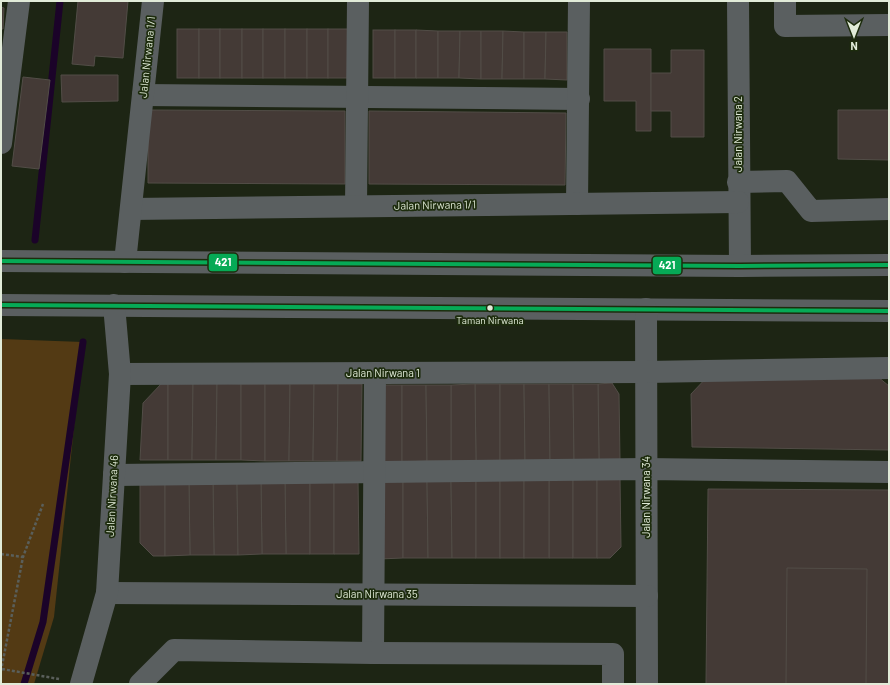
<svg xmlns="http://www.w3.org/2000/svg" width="890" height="685" viewBox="0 0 890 685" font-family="Barlow,sans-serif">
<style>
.green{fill:#533a14}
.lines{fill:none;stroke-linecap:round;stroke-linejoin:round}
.stream{stroke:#1b0329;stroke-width:7}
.building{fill:#443a36;stroke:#524d47}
.path{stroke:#5a5f5b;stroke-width:2.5;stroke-dasharray:3 2;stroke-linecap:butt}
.minor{stroke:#5a5f60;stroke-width:22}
.bus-1-casing{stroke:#1d2c0d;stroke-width:7}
.bus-1{stroke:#06aa56;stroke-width:4}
.bus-dot{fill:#e1ebd8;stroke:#1d2c0d;stroke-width:1.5}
.labels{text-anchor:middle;stroke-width:3.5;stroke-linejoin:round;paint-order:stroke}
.bus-label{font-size:10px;fill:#e1ebd8;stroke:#1d2c0d}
.street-label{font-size:11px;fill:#e1ebd8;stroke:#1d2c0d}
.line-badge{stroke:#1d2c0d;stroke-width:1.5}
.badge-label{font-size:11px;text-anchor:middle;font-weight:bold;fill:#fff}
</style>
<rect width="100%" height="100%" fill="#1d2514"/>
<!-- green -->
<polygon class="green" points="1,339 83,342 54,617 34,684 1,684"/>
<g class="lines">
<!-- stream -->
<g class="stream">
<polyline points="35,240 60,1"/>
<polyline points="24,684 43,622 83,342"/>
</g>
</g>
<!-- building -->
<g class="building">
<polygon points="78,1 128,1 123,58 95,56 94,66 72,64"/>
<polygon points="1,7 4,8 3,29 1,29"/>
<rect x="177" y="29" width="22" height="49"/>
<rect x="199" y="29" width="21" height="49"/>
<rect x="220" y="29" width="22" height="49"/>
<rect x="242" y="29" width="21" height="49"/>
<rect x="263" y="29" width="22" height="49"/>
<rect x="285" y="29" width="22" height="49"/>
<rect x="307" y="29" width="21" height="49"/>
<rect x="328" y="29" width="22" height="49"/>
<rect x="373" y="30" width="22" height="48"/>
<rect x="395" y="30" width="21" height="48"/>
<polygon points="416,30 438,31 438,78 416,78"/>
<polygon points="438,31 460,31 459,78 438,78"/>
<polygon points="460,31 481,31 481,79 459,78"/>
<polygon points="481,31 503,31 502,79 481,79"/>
<polygon points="503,31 524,32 524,79 502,79"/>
<polygon points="524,32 546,32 545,79 524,79"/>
<polygon points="546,32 567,32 567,80 545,79"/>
<polygon points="604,49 651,49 651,131 636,131 636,101 604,101"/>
<polygon points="671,50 704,50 704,137 671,137 671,111 651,111 651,73 671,73"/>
<polygon points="61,75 118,75 118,101 62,102"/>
<polygon points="23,77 50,80 39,169 12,166"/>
<polygon points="148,110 345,111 345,184 148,183"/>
<polygon points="838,110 889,110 889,160 838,159"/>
<polygon points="369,111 566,113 565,185 369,184"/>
<polygon points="710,374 878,377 889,386 889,450 692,447 691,394"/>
<polygon points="162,383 168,383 168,460 140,460 143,403"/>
<polygon points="168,383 193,383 192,460 168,460"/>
<polygon points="193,383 217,383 216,460 192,460"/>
<polygon points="217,383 241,384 241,460 216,460"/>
<polygon points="612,383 619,394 620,461 599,460 598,384"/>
<polygon points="241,384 265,384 265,461 241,460"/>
<polygon points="265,384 290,384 289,461 265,461"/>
<polygon points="290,384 314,384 313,461 289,461"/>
<polygon points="314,384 338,384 337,461 313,461"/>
<polygon points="338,384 362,384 361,461 337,461"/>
<polygon points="475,384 500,384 500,461 476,461"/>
<polygon points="475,384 476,461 451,461 451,385"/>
<polygon points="500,384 524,384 525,461 500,461"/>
<polygon points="524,384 549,384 550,461 525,461"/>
<polygon points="549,384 573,384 574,461 550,461"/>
<polygon points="573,384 598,384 599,460 574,461"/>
<polygon points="377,385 402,385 402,462 378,462"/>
<polygon points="402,385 426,385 427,461 402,462"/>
<polygon points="426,385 451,385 451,461 427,461"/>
<polygon points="573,478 573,558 549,558 549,479"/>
<rect x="573" y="478" width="24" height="80"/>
<polygon points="597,478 620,478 621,547 610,558 597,558"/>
<polygon points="285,479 310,479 310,554 286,554"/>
<polygon points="285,479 286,554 262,554 261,480"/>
<rect x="310" y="479" width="24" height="75"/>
<polygon points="334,479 358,479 359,554 334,554"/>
<polygon points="379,479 403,479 403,558 379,559"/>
<polygon points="403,479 427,479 428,558 403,558"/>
<polygon points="427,479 451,479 452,558 428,558"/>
<polygon points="451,479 476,479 476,558 452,558"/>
<rect x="476" y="479" width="24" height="79"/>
<rect x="500" y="479" width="24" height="79"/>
<rect x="524" y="479" width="25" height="79"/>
<polygon points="213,480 237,480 238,555 214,555"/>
<polygon points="213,480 214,555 190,555 189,481"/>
<polygon points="237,480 261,480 262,554 238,555"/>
<polygon points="140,481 165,481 165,556 153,556 140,543"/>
<polygon points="165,481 189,481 190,555 165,556"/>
<polygon points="708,489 889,490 889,684 706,684"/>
<polygon points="787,568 867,569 866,684 786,684"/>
</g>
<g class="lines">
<!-- path -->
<g class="path">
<polyline points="1,554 23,557"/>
<polyline points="2,669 59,679"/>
<polyline points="1,671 23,557 43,504"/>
</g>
<!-- minor -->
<g class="minor">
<polyline points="738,1 740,266"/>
<polyline points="785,1 785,26 889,25"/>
<polyline points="143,95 579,99"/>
<polyline points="1,143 19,1"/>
<polyline points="738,182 787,181 811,211 889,209"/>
<polyline points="577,204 579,1"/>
<polyline points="356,206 358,1"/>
<polyline points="131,209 738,202"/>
<polyline points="1,261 740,266 889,265"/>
<polyline points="125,262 153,1"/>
<polyline points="1,305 889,311"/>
<polyline points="646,309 647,684"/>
<polyline points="120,374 646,372 889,368"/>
<polyline points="114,475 646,469 889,472"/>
<polyline points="107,593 647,596"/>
<polyline points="373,653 375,373"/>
<polyline points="81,684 107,593 120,374 114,305"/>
<polyline points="140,684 174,650 373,653 613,654 613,684"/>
</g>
<!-- bus-1 casing -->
<g class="bus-1-casing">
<g id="bus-1">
<polyline points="1,261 740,266 889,265"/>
<polyline points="1,305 889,311"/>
</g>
</g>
<!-- bus-1 -->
<use href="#bus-1" class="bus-1"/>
</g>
<!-- markers -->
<circle class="bus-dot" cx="490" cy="308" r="3.5"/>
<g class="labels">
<!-- bus labels -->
<g class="bus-label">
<text x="490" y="324">Taman Nirwana</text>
</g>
<!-- street labels -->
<g class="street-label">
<text transform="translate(147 57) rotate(-84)" y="4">Jalan Nirwana 1/1</text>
<text transform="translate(738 134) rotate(-90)" y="4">Jalan Nirwana 2</text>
<text transform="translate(435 205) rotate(-1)" y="4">Jalan Nirwana 1/1</text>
<text x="383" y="377">Jalan Nirwana 1</text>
<text transform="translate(112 496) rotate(-87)" y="4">Jalan Nirwana 46</text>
<text transform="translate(646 497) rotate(-90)" y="4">Jalan Nirwana 34</text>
<text x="377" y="598">Jalan Nirwana 35</text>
</g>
</g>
<g class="line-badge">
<rect x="208" y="253" width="30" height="19" rx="4" fill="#06aa56"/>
<rect x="652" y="256" width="30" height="19" rx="4" fill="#06aa56"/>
</g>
<g class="badge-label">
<text x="223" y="266">421</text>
<text x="667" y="269">421</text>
</g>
<!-- border -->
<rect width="890" height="685" fill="none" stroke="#e1ebd8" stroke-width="4"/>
<!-- north arrow -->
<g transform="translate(854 36) rotate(180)" stroke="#1d2c0d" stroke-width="3" paint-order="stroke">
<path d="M0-3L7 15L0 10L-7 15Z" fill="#e1ebd8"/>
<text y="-6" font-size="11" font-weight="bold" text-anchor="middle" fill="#e1ebd8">N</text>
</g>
</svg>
